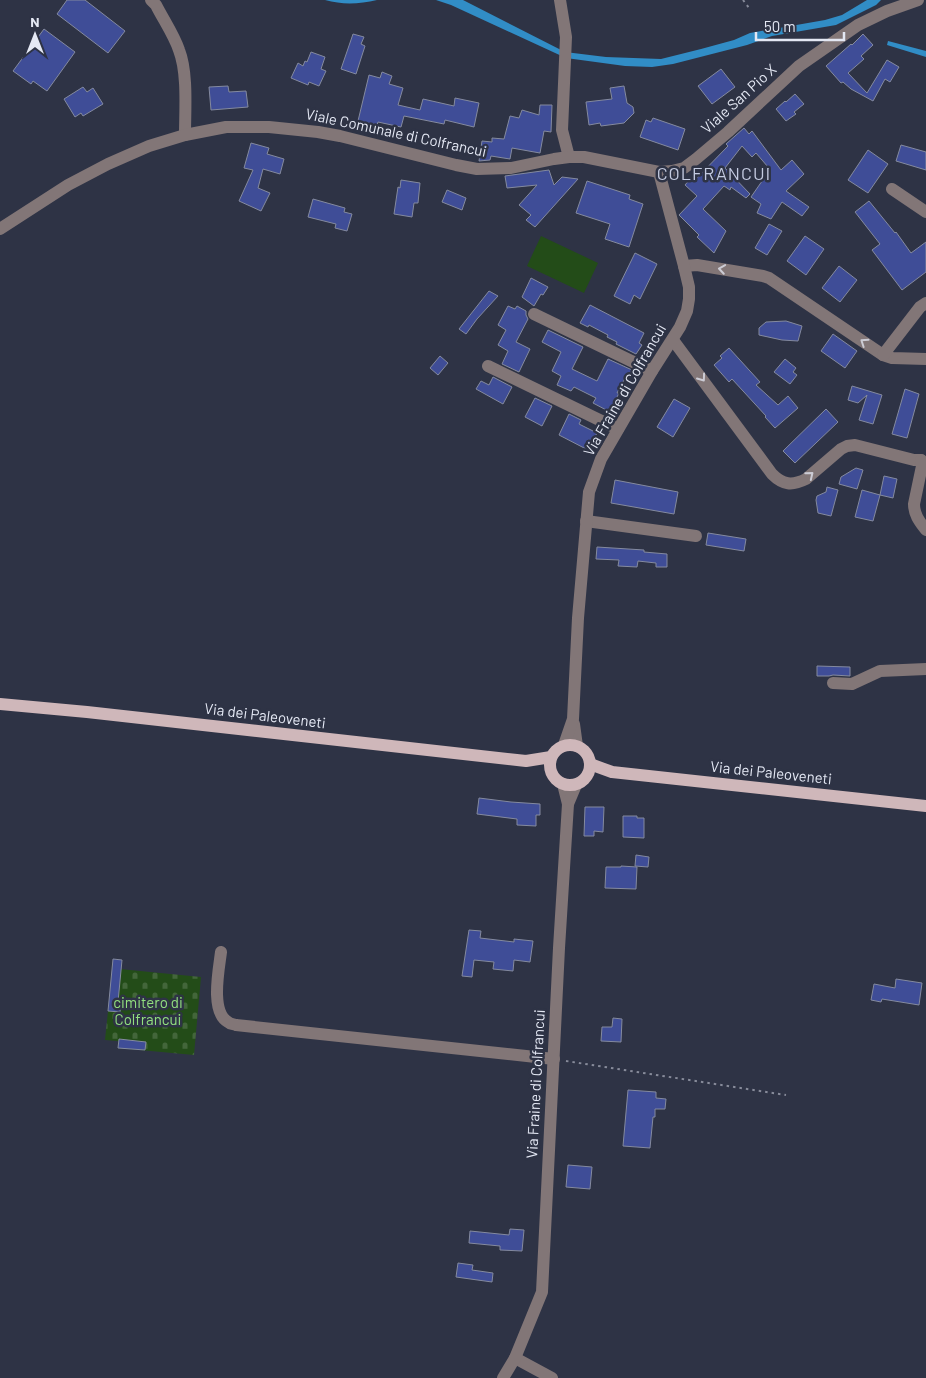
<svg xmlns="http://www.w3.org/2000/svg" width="926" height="1378" viewBox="0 0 926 1378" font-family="Barlow,sans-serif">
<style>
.cemetery{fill:url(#cemetery-stones)}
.garden{fill:#234c18}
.water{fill:#318dc6}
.building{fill:#3f4d97;stroke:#848a9f}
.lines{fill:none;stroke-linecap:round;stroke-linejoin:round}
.path{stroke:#878b9a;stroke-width:2;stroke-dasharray:2.5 4;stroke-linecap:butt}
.minor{stroke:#827677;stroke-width:12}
.major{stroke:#cfb7ba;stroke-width:12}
.oneway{stroke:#ccccd5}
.labels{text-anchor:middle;stroke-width:5;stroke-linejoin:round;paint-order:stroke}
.street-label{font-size:15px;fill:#e4e8f4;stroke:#2e3345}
.park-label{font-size:15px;fill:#92e07f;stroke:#2e3345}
.quarter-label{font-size:18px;letter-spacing:1px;fill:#c4cbe1;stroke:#2e3345}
</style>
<defs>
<pattern id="cemetery-stones" width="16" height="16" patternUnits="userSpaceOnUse" patternTransform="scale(1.25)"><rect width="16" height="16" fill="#234c18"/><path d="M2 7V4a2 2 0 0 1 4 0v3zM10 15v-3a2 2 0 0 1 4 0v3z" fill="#43663a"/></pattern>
</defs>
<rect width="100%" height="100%" fill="#2e3345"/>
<!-- cemetery -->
<polygon class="cemetery" points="120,969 201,977 194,1055 118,1048 118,1041 105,1040 112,973"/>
<!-- garden -->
<polygon class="garden" points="541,236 598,263 584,293 527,266"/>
<!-- water -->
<g class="water">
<path d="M325,0H377C359,4 343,5 325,0Z"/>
<polygon points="436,0 463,0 565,52 606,57 661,59 701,49 734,40 750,33 825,20 842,15 867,0 881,0 876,5 836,25 772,36 747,45 673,64 652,67 625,66 566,58 451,5"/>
<polygon points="888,41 926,51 926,57 887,45"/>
</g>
<!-- building -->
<g class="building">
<polygon points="67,0 85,0 125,31 108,53 57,14"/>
<polygon points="44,29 75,52 47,91 33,81 31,84 13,71"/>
<polygon points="353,34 364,37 361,44 365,46 356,74 341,69"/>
<polygon points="863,34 873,45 861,56 864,59 848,73 867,93 887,60 899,67 890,82 885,79 873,101 851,89 843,82 841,83 826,66 851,44 852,45"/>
<polygon points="311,52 325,57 321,69 326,71 319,86 309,82 308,85 291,78 298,63 303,66 305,61 307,62"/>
<polygon points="721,69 735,87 712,104 698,86"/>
<polygon points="382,72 392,76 389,84 403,88 398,105 420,110 423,99 454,106 455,98 479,103 474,127 445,120 444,124 404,116 401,127 378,122 377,125 358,121 369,75 380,78"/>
<polygon points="228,86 229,92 246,91 248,107 211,110 209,87"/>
<polygon points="624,86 627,103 633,107 634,113 624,123 601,126 600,123 589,125 586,102 612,99 610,88"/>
<polygon points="83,87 87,92 93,88 103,104 83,116 81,113 75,117 64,99"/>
<polygon points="795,94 804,104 794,112 796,114 786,121 776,109 785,101 786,102"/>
<polygon points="540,105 552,105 551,132 544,131 540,153 512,148 510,159 491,156 490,160 479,161 482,141 492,142 492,138 504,139 510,116 519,118 522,110 539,115"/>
<polygon points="653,118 685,129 678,150 640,137 646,120 651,122"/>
<polygon points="744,128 749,134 752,131 781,170 792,160 804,174 786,191 809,207 802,216 782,202 771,219 757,213 761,204 751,197 769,171 766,168 768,167 756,153 752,157 742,146 725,168 750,194 746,198 731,187 730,190 724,186 703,209 726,231 714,253 697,237 699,235 679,215 697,196 685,185 691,178 694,181 728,146 726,144"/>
<polygon points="251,143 269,148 267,154 284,159 280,174 263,169 258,188 270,193 261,211 239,201 253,170 244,168"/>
<polygon points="901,145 926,152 926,170 896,161"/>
<polygon points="868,150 888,164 868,193 848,180"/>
<polygon points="549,170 554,185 562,177 578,179 535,227 526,220 531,215 519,205 537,185 507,188 505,176"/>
<polygon points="401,180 420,183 418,203 414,203 412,217 394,214 398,187 400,188"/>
<polygon points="587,181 630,195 629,199 643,204 629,247 605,239 610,224 576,213"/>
<polygon points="447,190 466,198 462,210 442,202"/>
<polygon points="313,199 345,208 344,212 352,214 347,231 335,228 336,224 308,217"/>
<polygon points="869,201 895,233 896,232 911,253 926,242 926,272 902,290 872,250 880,244 855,212"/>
<polygon points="769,224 782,231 767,255 755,248"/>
<polygon points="805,236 824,249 806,275 787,261"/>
<polygon points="635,253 657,264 640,299 634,295 630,304 614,296"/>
<polygon points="839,266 857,280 840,302 822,288"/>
<polygon points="531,278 548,287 543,295 541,294 534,306 522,297"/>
<polygon points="489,291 498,296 477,319 466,334 459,329"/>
<polygon points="590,305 644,333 639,343 642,345 636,354 616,344 617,342 607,337 608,335 589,325 588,327 580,323"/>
<polygon points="508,306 515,309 517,306 526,311 526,315 528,319 516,342 530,349 519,372 502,364 508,351 498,345 506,330 498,325"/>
<polygon points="786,321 802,326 798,341 782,340 759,335 759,328 766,322"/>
<polygon points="548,330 583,347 572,369 597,381 608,359 632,370 628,378 625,378 617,393 619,393 610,412 593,403 596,398 574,387 571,391 557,385 561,376 552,371 561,352 542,342"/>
<polygon points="833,334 857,351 845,368 821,351"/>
<polygon points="729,348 760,382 756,385 778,405 788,396 798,408 775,428 765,417 766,416 732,379 729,382 714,365 722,358 720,356"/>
<polygon points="440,356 448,363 438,375 430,368"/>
<polygon points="785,359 796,368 793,372 797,375 790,384 774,372"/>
<polygon points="493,377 512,387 503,404 476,389 481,381 489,385"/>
<polygon points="852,386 882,395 873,424 859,420 867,395 858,403 848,400"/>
<polygon points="905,389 919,394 907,438 892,434"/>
<polygon points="535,398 552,406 542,426 525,417"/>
<polygon points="674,399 690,408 673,437 657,427"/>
<polygon points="826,409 838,422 795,463 783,451"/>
<polygon points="569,414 581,420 579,424 597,433 588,450 559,435"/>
<polygon points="856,468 863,470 857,489 839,484 841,477"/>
<polygon points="884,476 897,479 893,498 880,495"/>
<polygon points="615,480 678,492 674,514 611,503"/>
<polygon points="827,487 838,490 831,516 818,513 816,500 817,496 826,492"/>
<polygon points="862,490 880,495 873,521 855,517"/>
<polygon points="708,533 746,539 744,551 706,545"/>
<polygon points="597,547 644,550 644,552 667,554 667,567 656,567 656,563 638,561 637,567 618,566 619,560 596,559"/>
<polygon points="817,666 850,667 850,676 833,675 829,676 817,676"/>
<polygon points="479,798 511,802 540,804 540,815 536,815 536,826 517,825 517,819 477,814"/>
<polygon points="585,807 604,807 603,832 594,831 594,836 584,836"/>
<polygon points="623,816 637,816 637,818 644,818 644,838 623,837"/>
<polygon points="636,855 649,857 648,867 635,866"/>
<polygon points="621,866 637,867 636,889 605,888 606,867 621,867"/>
<polygon points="469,930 481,931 480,938 514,942 514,939 533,941 530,962 514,960 513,971 493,969 494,962 474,960 472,977 462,976"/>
<polygon points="113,959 122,960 118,1002 121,1002 120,1012 108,1011"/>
<polygon points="896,979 922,983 919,1005 882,999 881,1002 871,1000 874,984 895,988"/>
<polygon points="613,1018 622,1019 621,1042 601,1041 602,1027 612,1027"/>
<polygon points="119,1039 146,1042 145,1050 118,1048"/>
<polygon points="628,1090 656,1092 656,1098 666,1099 665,1109 655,1109 655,1117 653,1117 650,1148 623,1146"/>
<polygon points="568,1165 592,1167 590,1189 566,1187"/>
<polygon points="510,1229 524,1230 522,1251 500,1250 500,1246 469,1243 470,1231 509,1235"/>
<polygon points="458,1263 473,1265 472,1270 493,1273 492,1282 456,1277"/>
</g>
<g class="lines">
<!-- path -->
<g class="path">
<polyline points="743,0 749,8"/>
<polyline points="566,1061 786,1095"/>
</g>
<!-- minor -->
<g class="minor">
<path d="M151,0L156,5C163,19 174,35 179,50C188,73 185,110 185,135"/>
<polyline points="560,0 566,37 562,130 569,157"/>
<polyline points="892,189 926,212"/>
<polyline points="0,229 68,185 108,164 149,146 185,135 226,127 269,127 318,132 340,136 456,165 477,169 511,168 554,159 569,157 584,157 659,172 672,171 684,168 696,159 728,132 799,66 858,25 887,11 918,0"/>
<polyline points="684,266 697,265 763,276 769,278 883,355 892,358 926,359"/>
<polyline points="534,314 652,371"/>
<path d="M673,340L772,474C783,485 792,486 806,479L841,449L847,446L855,445L914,460H921"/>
<polyline points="883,355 920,307 926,303"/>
<polyline points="488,366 618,429"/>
<path d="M921,460L922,466L914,504C914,515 920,522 926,530"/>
<polyline points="586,521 696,536"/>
<polyline points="833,683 852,684 880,671 926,669"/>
<polyline points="574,724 577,746"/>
<polyline points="564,745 573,719 578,618 589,492 601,459 652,371 680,327 687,311 689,299 689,287 684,266 659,172"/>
<polyline points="563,784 568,804"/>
<path d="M221,952C219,969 210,1012 228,1022C230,1024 233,1024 236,1025L554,1059"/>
<polyline points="515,1358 552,1378"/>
<polyline points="503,1378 515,1358 542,1292 559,948 568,804 576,785"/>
</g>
<!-- major -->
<g class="major">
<polyline points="0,704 87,712 526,761 551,757"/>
<circle cx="570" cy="765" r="20"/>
<polyline points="590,764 612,772 926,806"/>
</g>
</g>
<!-- one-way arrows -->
<defs><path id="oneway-chevron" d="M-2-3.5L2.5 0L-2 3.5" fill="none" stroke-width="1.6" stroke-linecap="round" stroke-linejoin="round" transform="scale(1.25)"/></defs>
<g class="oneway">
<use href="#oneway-chevron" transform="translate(722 269) rotate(-171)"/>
<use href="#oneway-chevron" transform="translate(864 342) rotate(-146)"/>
<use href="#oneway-chevron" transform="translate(702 378) rotate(54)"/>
<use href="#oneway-chevron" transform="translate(810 475) rotate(-39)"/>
</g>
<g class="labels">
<!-- street labels -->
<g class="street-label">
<text transform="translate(739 99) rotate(-42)" y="5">Viale San Pio X</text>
<text transform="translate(396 133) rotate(12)" y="5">Viale Comunale di Colfrancui</text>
<text transform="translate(625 390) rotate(-60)" y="5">Via Fraine di Colfrancui</text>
<text transform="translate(265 716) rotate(7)" y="5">Via dei Paleoveneti</text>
<text transform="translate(771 773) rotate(6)" y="5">Via dei Paleoveneti</text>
<text transform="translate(536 1084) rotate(-87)" y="5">Via Fraine di Colfrancui</text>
</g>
<!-- park labels -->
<g class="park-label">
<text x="148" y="1008">cimitero di<tspan x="148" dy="17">Colfrancui</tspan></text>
</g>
<!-- quarter labels -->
<g class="quarter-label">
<text x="714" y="180">COLFRANCUI</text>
</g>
</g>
<!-- north arrow -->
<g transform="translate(35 35)" stroke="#2e3345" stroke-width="4" paint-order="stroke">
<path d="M0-4L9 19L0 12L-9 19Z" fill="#e4e8f4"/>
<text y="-8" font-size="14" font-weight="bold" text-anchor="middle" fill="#e4e8f4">N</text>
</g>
<!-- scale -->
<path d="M756 32v8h88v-8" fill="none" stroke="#e4e8f4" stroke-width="2.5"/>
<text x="764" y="32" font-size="15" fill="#e4e8f4" stroke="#2e3345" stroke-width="4" paint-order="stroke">50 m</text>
</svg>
